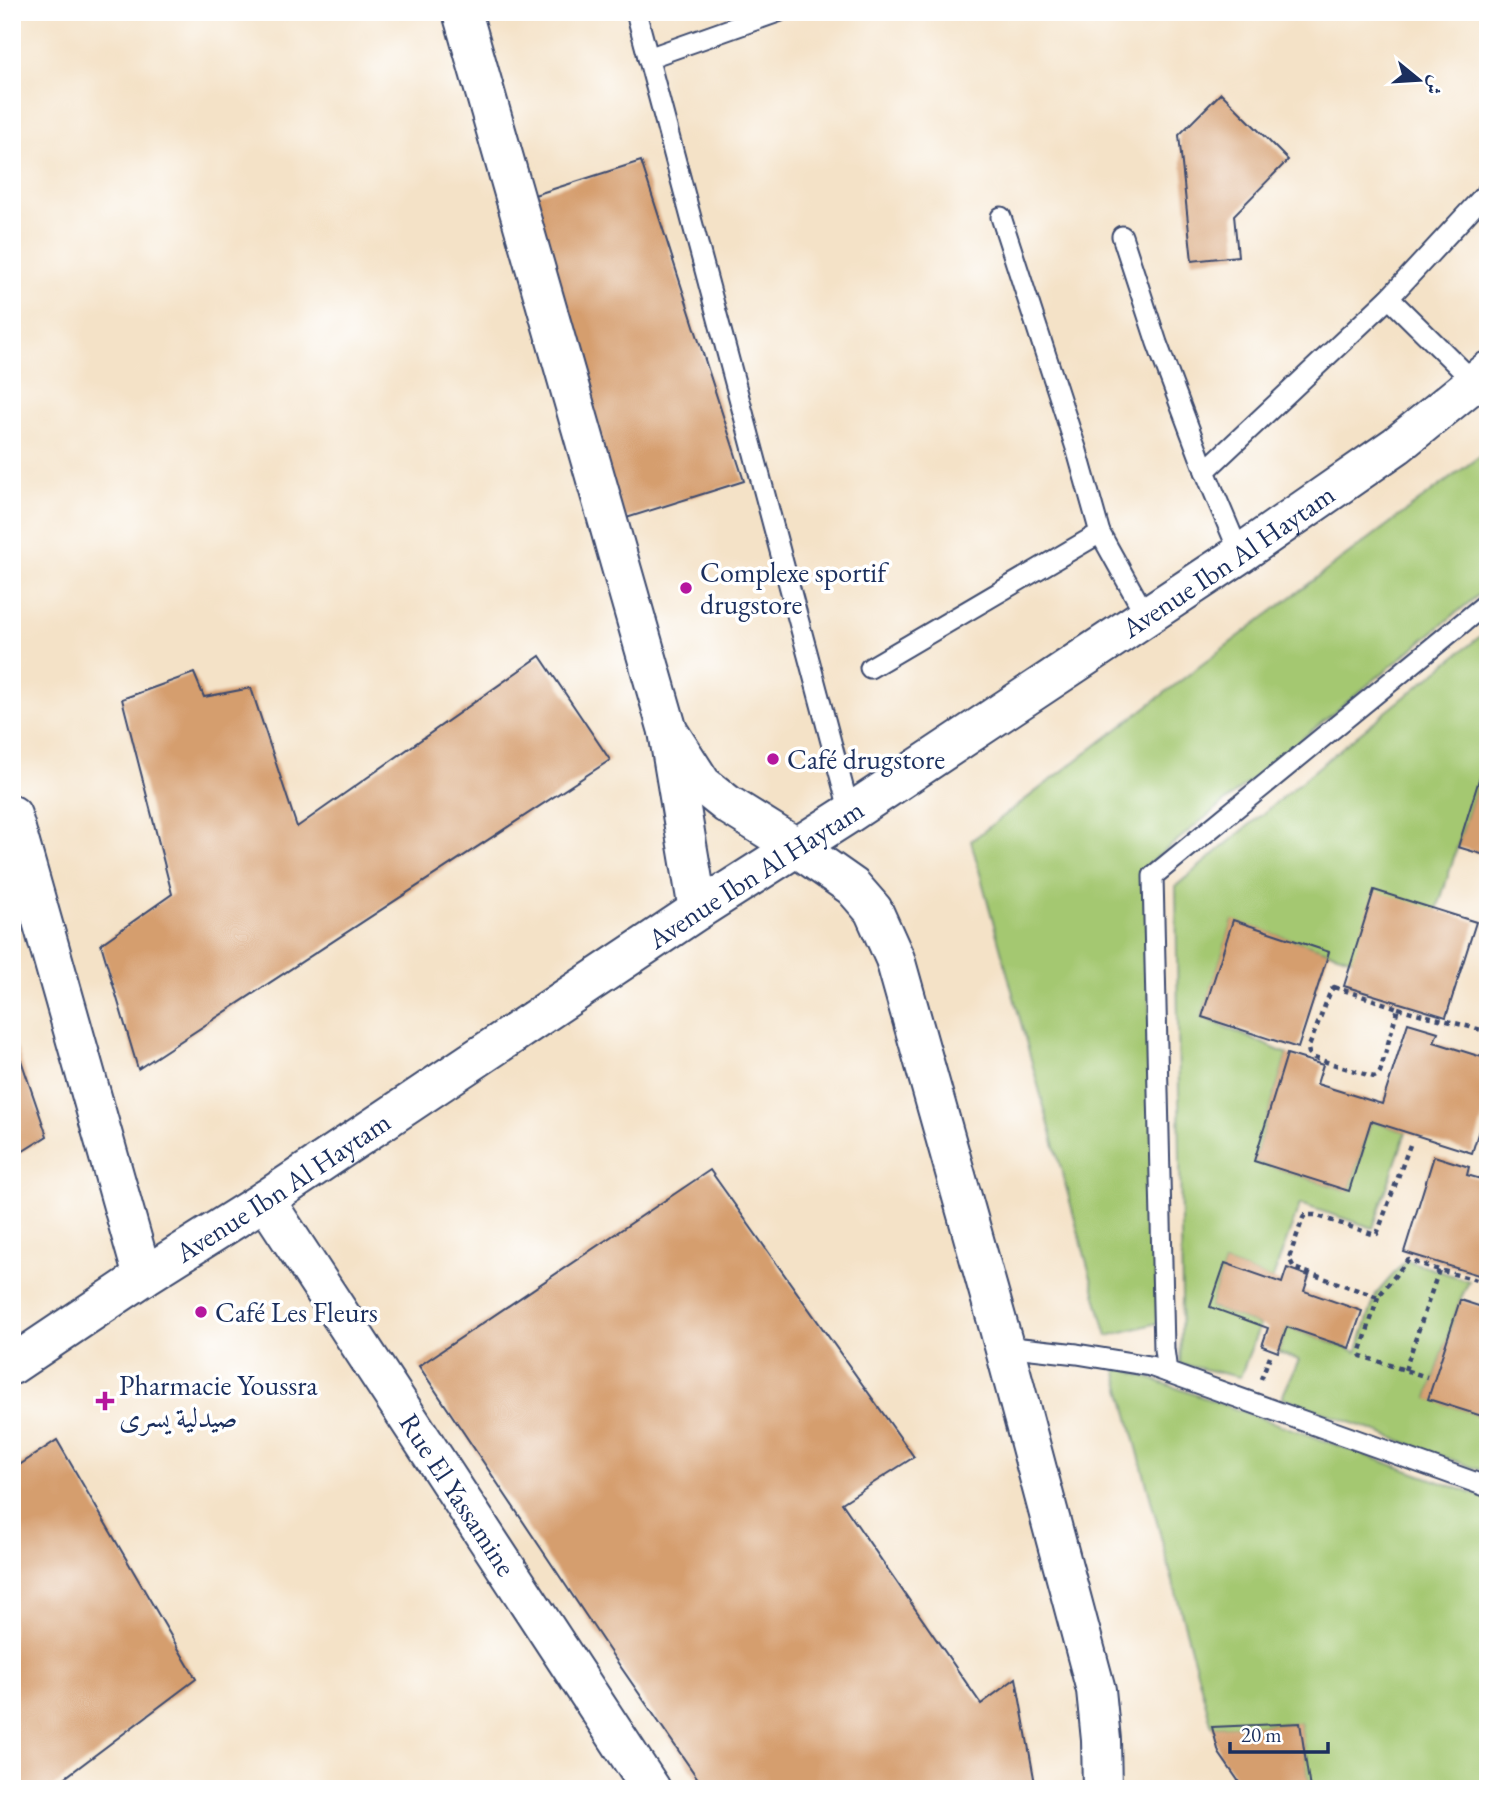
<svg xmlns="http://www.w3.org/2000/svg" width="1500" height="1801" viewBox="0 0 1500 1801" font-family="'EB Garamond',Amiri,serif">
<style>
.green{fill:#a4c871;stroke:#607c68;stroke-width:2}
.building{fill:#d59e6e}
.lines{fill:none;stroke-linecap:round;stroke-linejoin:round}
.service-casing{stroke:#3c4a6e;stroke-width:23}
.minor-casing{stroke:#3c4a6e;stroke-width:42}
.tertiary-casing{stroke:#3c4a6e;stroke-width:42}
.path{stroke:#3c4a6e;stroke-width:4.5;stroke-dasharray:5 5;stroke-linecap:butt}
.service{stroke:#fff;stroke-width:19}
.minor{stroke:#fff;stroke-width:38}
.tertiary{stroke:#fff;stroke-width:38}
.poi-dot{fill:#b5179e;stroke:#fff;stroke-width:2.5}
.labels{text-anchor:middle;stroke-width:7;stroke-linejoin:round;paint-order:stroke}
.street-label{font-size:28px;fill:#1b2f5e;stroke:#fff}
.poi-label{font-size:28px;fill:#1b2f5e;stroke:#fff;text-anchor:start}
</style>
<rect width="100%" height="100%" fill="#fff"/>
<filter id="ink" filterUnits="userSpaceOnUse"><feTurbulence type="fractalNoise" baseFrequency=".0143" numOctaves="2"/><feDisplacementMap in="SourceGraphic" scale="14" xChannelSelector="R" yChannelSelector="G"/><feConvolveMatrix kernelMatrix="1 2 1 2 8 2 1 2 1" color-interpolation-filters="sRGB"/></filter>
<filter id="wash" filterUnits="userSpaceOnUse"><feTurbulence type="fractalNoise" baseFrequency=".00686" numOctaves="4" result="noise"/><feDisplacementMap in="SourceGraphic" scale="28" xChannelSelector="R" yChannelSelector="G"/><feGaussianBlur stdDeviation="1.57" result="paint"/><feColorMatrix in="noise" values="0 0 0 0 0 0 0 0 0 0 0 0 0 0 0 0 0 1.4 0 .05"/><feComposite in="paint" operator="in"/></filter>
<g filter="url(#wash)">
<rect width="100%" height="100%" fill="#f4e2c7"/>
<!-- green -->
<g class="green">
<polygon points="1488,450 1488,587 1146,866 1157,1323 1107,1336 971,841 1251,627"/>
<polygon points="1488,630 1488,752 1437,910 1353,959 1233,921 1202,1017 1287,1054 1254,1161 1349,1191 1371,1121 1406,1132 1373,1228 1300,1204 1272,1280 1225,1263 1210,1307 1260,1325 1240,1377 1180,1364 1182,1299 1176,886 1356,736"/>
<polygon points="1406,1260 1469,1281 1460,1300 1428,1398 1488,1418 1488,1473 1282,1397 1299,1360 1278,1352 1287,1327 1357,1352 1376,1294"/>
<polygon points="1115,1366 1488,1499 1488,1788 1310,1789 1300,1723 1212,1727"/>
</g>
<g id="blocks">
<!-- building -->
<g class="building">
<polygon points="1081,12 1159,12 1159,14 1083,23"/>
<polygon points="1221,93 1288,160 1234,215 1238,256 1192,261 1179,135"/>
<polygon points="641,161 744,481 620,520 522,199"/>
<polygon points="540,656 610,760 138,1069 101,944 172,894 122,699 194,673 204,697 251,688 297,827"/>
<polygon points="1487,754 1488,754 1488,856 1458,847"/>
<polygon points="1374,890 1476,922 1446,1017 1344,986"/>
<polygon points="1233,920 1329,952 1298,1048 1202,1017"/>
<polygon points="1408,1023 1438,1032 1434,1042 1488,1059 1488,1101 1472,1153 1371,1121 1349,1191 1254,1161 1287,1054 1323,1065 1317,1084 1382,1104"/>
<polygon points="12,1034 47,1136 12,1158"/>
<polygon points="1434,1156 1469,1167 1467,1175 1488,1181 1488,1278 1404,1252"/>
<polygon points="710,1170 914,1457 842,1503 981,1704 1016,1678 1036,1789 705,1789 609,1650 419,1366"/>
<polygon points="1225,1263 1282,1283 1287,1268 1309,1276 1304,1291 1362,1311 1349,1348 1287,1327 1278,1352 1262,1346 1268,1328 1210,1307"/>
<polygon points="1460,1300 1488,1309 1488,1418 1428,1399"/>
<polygon points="57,1440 196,1679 50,1789 12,1789 12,1470"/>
<polygon points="1300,1723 1310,1789 1244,1789 1219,1753 1212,1727"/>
</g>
</g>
</g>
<g filter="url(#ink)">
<use href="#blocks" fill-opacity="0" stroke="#3c4a6e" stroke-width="2"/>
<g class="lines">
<!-- service casing -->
<g class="service-casing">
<g id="service">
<polyline points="636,12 850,813"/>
<polyline points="648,58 778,12"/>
<polyline points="1001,217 1077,451 1100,533"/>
<polyline points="1122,236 1157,343 1205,471"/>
<polyline points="1389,298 1475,383"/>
<polyline points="1240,554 1205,471 1389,298 1488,191"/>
<polyline points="870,668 1100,533 1146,616"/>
<polyline points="1004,1346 1077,1354 1150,1366 1488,1487"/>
<polyline points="1167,1372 1164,1349 1153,876 1488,602"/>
</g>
</g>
<!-- minor casing -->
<g class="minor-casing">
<g id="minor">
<polyline points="462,12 668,731 698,910"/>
<polyline points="668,731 702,784 727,804 796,847 853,887 873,910 895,959 1004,1346 1096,1690 1101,1740 1102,1789"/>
<polyline points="12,815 143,1277"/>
<path id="s1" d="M265,1200L651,1789"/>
</g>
</g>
<!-- tertiary casing -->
<g class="tertiary-casing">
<g id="tertiary">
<path id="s2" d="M12,1365L143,1277L265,1200L698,910L850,813L1240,554L1397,445L1488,371"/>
</g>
</g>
<!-- path -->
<g class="path">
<polygon points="1334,987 1398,1008 1380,1072 1378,1075 1374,1077 1314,1058 1309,1053 1308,1049 1331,990"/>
<path d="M1398,1008C1428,1017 1458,1023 1488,1032"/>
<polyline points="1410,1145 1377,1234 1372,1234 1315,1215 1305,1215 1303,1218 1289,1258 1294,1268 1378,1297 1407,1261 1409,1260 1439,1270 1488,1283"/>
<polyline points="1378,1297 1360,1354 1361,1356 1427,1377"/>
<polyline points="1405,1370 1439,1270"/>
<polyline points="1261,1379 1270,1356"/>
</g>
<!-- service -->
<use href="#service" class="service"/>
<!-- minor -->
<use href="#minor" class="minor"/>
<!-- tertiary -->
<use href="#tertiary" class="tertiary"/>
</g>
</g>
<!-- markers -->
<g class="poi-dot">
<circle cx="686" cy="588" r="7"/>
<circle cx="773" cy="759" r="7"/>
<circle cx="201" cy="1312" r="7"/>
<path d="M101.5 1390.5h7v7h7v7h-7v7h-7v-7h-7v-7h7z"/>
</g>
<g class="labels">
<!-- street labels -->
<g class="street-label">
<text dy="10" stroke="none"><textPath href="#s2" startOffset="1458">Avenue Ibn Al Haytam</textPath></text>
<text dy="10" stroke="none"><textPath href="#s2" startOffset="891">Avenue Ibn Al Haytam</textPath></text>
<text dy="10" stroke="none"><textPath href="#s2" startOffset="324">Avenue Ibn Al Haytam</textPath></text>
<text dy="10" stroke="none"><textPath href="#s1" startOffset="352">Rue El Yassamine</textPath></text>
</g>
<!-- poi labels -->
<g class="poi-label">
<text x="700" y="582">Complexe sportif<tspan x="700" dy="32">drugstore</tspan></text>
<text x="787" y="769">Café drugstore</text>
<text x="215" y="1322">Café Les Fleurs</text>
<text x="119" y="1395">Pharmacie Youssra<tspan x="119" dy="32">صيدلية يسرى</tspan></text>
</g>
</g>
<!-- margin -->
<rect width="1500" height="1801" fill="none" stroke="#fff" stroke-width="42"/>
<!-- north arrow -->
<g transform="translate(1419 80) rotate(108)" stroke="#ffffff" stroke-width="5" paint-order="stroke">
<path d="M0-5L12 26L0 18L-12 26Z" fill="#1b2f5e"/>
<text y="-10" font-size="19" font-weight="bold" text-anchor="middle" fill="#1b2f5e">ش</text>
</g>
<!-- scale -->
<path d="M1230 1742v10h98v-10" fill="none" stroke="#1b2f5e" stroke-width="3.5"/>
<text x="1241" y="1742" font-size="21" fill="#1b2f5e" stroke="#ffffff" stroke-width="5" paint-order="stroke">20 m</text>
</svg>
